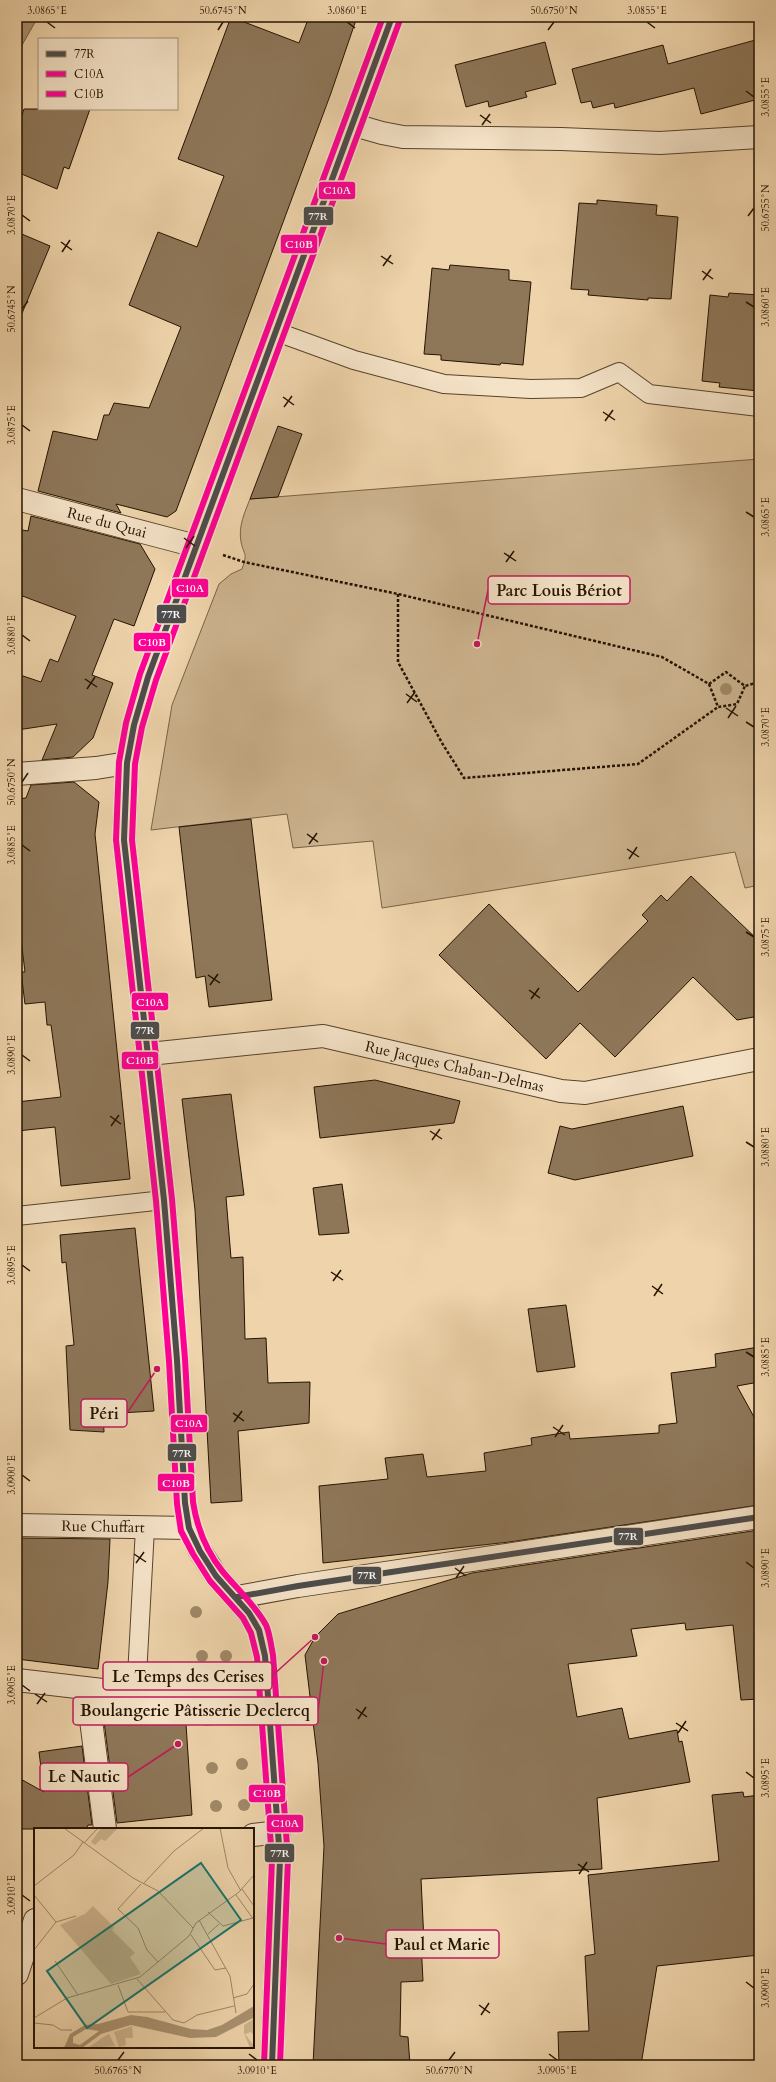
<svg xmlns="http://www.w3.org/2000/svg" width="776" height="2082" viewBox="0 0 776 2082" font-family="Cardo,serif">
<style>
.green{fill:#ccb38e;stroke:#786347}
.water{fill:#aa9271;stroke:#745f44}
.building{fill:#8e7759;stroke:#241300}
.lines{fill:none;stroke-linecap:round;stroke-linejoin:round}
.service-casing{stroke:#57432b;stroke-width:20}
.minor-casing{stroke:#57432b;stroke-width:24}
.tertiary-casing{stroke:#57432b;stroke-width:24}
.secondary-casing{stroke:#241300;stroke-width:24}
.path{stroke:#241300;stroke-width:2.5;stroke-dasharray:3 2;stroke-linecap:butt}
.service{stroke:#f5e3c8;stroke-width:18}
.minor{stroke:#f5e3c8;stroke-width:22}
.tertiary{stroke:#f5e3c8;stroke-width:22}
.secondary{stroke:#f5e3c8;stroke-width:22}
.bus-1-casing{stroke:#f5e3c8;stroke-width:9}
.bus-2-casing{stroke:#f5e3c8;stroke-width:9}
.bus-3-casing{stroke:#f5e3c8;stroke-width:9}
.bus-1{stroke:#4c4c4c;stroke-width:6}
.bus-2{stroke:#ff0096;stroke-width:6}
.bus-3{stroke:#ff0096;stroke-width:6}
.tree{fill:#a08968}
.ticks{fill:none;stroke:#241300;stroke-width:1.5}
.labels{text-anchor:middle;stroke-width:4;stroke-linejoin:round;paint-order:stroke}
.street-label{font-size:15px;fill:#241300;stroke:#f5e3c8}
.inset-road{fill:none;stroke:#9e8767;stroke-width:1}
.view{fill:#0f766e;fill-opacity:0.15;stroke:#0f766e;stroke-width:2}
.inset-edge{fill:none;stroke:#241300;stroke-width:2}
.leader{fill:none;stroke:#c2185b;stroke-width:1.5}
.callout-dot{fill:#c2185b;stroke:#f5e3c8;stroke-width:1.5}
.callout{fill:#f5e3c8;stroke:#c2185b;stroke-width:1.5}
.callout-label{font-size:16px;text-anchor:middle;font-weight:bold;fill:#241300}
.line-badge{stroke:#f5e3c8;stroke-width:1.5}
.badge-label{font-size:11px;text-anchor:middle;font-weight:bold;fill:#fff}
.neatline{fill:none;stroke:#241300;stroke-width:1.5}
.ticks-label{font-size:10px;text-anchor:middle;fill:#241300}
</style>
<rect width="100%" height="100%" fill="#efd4ab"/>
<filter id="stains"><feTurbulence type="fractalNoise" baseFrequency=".005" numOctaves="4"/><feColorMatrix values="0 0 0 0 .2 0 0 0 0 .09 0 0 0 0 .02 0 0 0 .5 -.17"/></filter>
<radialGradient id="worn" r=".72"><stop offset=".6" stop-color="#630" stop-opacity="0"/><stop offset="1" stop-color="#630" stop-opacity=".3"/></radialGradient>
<!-- green -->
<path class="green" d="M759,459V885L745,888L735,852L382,908L373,841L293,848L287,814L151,830L172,705L219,584L231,574L242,569C248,552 244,556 241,542C238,526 245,512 250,499Z"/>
<!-- water -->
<polygon class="water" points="17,17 38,17 17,54"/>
<!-- building -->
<g class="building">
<polygon points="231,17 299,43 309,17 357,17 331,93 176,511 167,517 116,504 121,513 38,491 53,431 97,440 104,415 109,415 114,403 149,408 181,327 129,305 158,232 197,247 224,176 178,159"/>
<polygon points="759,39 759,99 701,114 694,88 615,108 614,103 593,108 591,101 581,103 572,69 663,45 668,64"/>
<polygon points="545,42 556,84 525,92 527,97 489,107 488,101 466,107 455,65"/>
<polygon points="24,109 90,109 69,169 64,167 57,189 17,172 17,130"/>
<polygon points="597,200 657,205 656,215 678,217 671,299 648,298 648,300 588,295 589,290 571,289 579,203 597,204"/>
<polygon points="17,232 50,246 18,323 17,323"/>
<polygon points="450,265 509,270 509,280 531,282 523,365 501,363 500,365 441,360 441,355 424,354 432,268 449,270"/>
<polygon points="729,293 759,295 759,391 719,387 720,383 702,381 710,295 728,297"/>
<polygon points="278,426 302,434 278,497 250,499"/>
<polygon points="31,516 140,544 155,569 134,626 114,619 92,675 113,683 93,738 73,757 42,760 57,724 17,730 17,674 41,682 50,659 58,662 76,616 17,594 17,529 28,531"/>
<polygon points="74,782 99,802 95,834 130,1179 61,1186 55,1127 17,1131 17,1102 61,1097 51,1025 47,1025 45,1002 25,1004 21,972 25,972 19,923 17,923 17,799 26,798 31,785"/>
<polygon points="251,819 272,1000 209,1007 205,976 196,978 179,827"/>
<polygon points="691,876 759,941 759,1016 737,1020 693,977 615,1057 580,1023 546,1059 439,955 489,904 578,992 648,921 642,915 661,895 667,901"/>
<polygon points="375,1080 460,1101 454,1123 320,1138 314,1087"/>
<polygon points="231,1094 244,1195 226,1197 231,1258 243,1257 245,1339 266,1338 268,1383 310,1382 309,1423 238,1431 242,1501 211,1503 195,1210 182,1099"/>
<polygon points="683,1106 693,1156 575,1180 548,1173 560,1126 572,1129"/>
<polygon points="342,1184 349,1233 319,1235 313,1188"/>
<polygon points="135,1228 154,1411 103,1414 104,1432 70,1430 66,1346 74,1345 66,1262 62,1263 60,1235"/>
<polygon points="566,1305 575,1367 537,1372 528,1309"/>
<polygon points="759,1347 759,1382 737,1386 759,1426 759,1505 509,1542 323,1563 319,1486 388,1479 385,1458 423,1454 427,1477 486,1471 484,1453 532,1445 531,1438 569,1432 570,1439 659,1433 659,1425 677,1423 671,1373 716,1367 715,1354"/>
<polygon points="759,1530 759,1699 741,1700 733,1625 686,1630 685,1623 631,1629 637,1656 568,1664 577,1717 622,1708 629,1739 677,1730 679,1742 682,1741 690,1782 597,1798 602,1869 421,1879 424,1942 421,1942 423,1981 401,1982 400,2036 408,2037 410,2065 313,2065 324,1846 318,1763 305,1655 315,1637 338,1614 472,1573"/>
<polygon points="17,1538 110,1539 108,1582 98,1669 17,1659"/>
<polygon points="102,1706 178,1718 186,1724 192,1815 117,1823"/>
<polygon points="82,1746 92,1825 88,1825 86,1829 17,1829 17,1777 44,1792 39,1752"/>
<polygon points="743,1792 744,1797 759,1795 759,1955 657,1966 641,2065 559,2065 558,2032 589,2031 585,1956 595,1954 588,1875 719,1861 712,1795"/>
</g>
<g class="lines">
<!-- service casing -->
<g class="service-casing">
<g id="service">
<polyline points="277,332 354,360 444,384 531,389 581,388 619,372 649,394 759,407"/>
<polyline points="17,1216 164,1200"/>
<polyline points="136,1695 145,1528"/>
</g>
</g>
<!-- minor casing -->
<g class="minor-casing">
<g id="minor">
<polyline points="354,125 382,133 403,137 561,139 660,143 759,137"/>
<path id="s1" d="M17,499L196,546"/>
<polyline points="17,774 96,768 127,763"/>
<path id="s2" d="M149,1054L323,1036L561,1091L585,1093L759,1059"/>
<path id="s3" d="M17,1525L189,1528"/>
<polyline points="17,1680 179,1699 268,1694"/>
<polyline points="87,1689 105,1829"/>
<polyline points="253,1835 279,1832"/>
<polyline points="17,1974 35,1920"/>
</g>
</g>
<!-- tertiary casing -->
<g class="tertiary-casing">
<polyline id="tertiary" points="237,1597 298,1586 759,1517"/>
</g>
<!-- secondary casing -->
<g class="secondary-casing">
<polyline id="secondary" points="272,2065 280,1859 265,1656 259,1630 249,1613 216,1576 200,1551 189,1528 185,1503 177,1360 164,1200 124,840 127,763 134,725 148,677 392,17"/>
</g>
<!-- path -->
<g class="path">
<polyline points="223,555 244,562 398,594 662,657 709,684 726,672 745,686 759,682"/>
<polyline points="398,594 398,662 442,743 464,778 638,764 718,707"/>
<polyline points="709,684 718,707 737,704 745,686"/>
</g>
<!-- service -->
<use href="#service" class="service"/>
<!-- minor -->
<use href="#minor" class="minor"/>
<!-- tertiary -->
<use href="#tertiary" class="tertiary"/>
<!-- secondary -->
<use href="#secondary" class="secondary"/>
<!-- bus-1 casing -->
<g class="bus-1-casing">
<g id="bus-1">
<polyline points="237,1597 298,1586 759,1517"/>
<polyline points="272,2065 280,1859 265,1656 259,1630 249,1613 216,1576 200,1551 189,1528 185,1503 177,1360 164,1200 124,840 127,763 134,725 148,677 392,17"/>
</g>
</g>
<!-- bus-2 casing -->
<g class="bus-2-casing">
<path id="bus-2" d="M280,2065L288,1859L273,1655C271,1646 270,1634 266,1625C255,1605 238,1590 223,1572C206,1551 197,1528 193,1502L185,1359L172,1199L132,840L135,764L142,727L156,680L400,20"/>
</g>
<!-- bus-3 casing -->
<g class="bus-3-casing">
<polyline id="bus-3" points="264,2065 272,1859 257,1657 251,1633 243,1618 210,1581 193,1554 181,1531 177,1504 169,1361 156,1201 116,840 119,762 126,723 140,674 383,17"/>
</g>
<!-- bus-1 -->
<use href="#bus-1" class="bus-1"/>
<!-- bus-2 -->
<use href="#bus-2" class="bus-2"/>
<!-- bus-3 -->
<use href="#bus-3" class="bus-3"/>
</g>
<!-- trees -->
<g class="tree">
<circle cx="726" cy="689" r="6"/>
<circle cx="196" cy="1612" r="6"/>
<circle cx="202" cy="1656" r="6"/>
<circle cx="226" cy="1656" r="6"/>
<circle cx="207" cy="1720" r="6"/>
<circle cx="242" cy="1764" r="6"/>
<circle cx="212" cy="1768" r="6"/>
<circle cx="244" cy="1805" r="6"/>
<circle cx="216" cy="1806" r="6"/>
</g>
<!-- ticks -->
<path class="ticks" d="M47,22L55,28M347,22L355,28M647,22L655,28M218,30L223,22M548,30L554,22M746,91L754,97M480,115L491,123M482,125L490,114M22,215L30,221M748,216L754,208M61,242L72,250M62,252L70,240M381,256L393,264M383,266L391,255M702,271L713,279M703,280L711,269M746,302L754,307M22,309L28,301M283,397L294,405M284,407L292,396M603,412L615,420M605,421L613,410M22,425L30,431M746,512L754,517M184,538L195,546M186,548L194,536M504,553L516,561M506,562L514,551M22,635L30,641M85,679L97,687M87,689L95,677M406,694L417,702M407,703L415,692M726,708L738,716M728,718L736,706M746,722L754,727M22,782L28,773M307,834L318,842M309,844L317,833M22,845L30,851M627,849L639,857M629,859L637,847M746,932L754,937M208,975L220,983M210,985L218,974M529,990L540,998M531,999L539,988M22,1055L30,1061M110,1116L121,1124M111,1126L119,1115M430,1131L442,1139M432,1140L440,1129M746,1142L754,1147M22,1265L30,1271M331,1272L343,1280M333,1281L341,1270M652,1286L663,1294M654,1296L662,1284M746,1352L754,1357M233,1413L244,1421M234,1422L242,1411M553,1427L565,1435M555,1437L563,1425M22,1475L30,1481M134,1554L146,1562M746,1562L754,1568M136,1563L144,1552M455,1568L466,1576M456,1578L464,1566M22,1685L30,1691M35,1694L47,1702M37,1704L45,1693M356,1709L367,1717M358,1719L366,1707M676,1723L688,1731M678,1733L686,1721M746,1772L754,1778M578,1864L589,1872M579,1874L587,1862M22,1895L30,1901M746,1982L754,1988M479,2005L490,2013M481,2015L489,2003M249,2054L257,2060M549,2054L557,2060M118,2060L124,2052M449,2060L455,2052"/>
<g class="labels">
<!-- street labels -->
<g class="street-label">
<text dy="5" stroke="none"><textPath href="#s1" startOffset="93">Rue du Quai</textPath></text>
<text dy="5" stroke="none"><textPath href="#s2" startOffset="310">Rue Jacques Chaban-Delmas</textPath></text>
<text dy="5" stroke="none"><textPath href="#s3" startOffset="86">Rue Chuffart</textPath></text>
</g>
</g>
<!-- overview -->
<g transform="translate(34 1828)">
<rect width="220" height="220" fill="#efd4ab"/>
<path d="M67,0H84L71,13L67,11L61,17L57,14ZM59,78L80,99L78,102L101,125L96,129L107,146L77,156L26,97L51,86ZM220,191V208L217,204L211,206L220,218L216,220L210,205V197ZM98,198L99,210H91L92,217L85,219L80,204ZM75,206L81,218L54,220L68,210Z" fill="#ccb38e"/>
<path d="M220,178L219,190L182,209L156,210L97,197L67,206L48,220H30L36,206L51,197L64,196L97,187L113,189L157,201L173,202L188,197ZM52,201L65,203L46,217L39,215V209Z" fill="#aa9271" fill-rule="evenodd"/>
<path class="inset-road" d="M30,0L99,50L124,63L159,100M186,0L194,40L207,63M50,15L64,0M107,56L84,81L104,100L113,122L124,134M109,56L140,23L170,0M0,58L40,27L49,14M208,61L220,78M0,67L22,94M202,67L220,92M174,84L189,98L219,90M165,92L196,148L202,185M22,94L42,88M174,106L185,96M157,107L181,142L192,140M0,122L22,94M21,133L44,167M103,151L139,192L150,195L163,187L200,178M84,157L94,184H131M199,170L213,166L220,156M0,190L33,170L106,149L155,108L162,95L205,64L220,47M0,195L19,197L27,202H38"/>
<path class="view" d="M167,35L207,92L53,200L13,143Z"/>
<rect width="220" height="220" class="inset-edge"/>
</g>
<!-- callouts -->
<path class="leader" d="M477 644L488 590M157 1369L127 1413M315 1637L272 1676M324 1661L318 1711M178 1744L128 1777M339 1938L386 1944"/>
<g class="callout-dot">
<circle cx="477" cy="644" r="4"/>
<circle cx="157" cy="1369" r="4"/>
<circle cx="315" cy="1637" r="4"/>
<circle cx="324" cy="1661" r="4"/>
<circle cx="178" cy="1744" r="4"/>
<circle cx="339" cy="1938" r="4"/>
</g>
<g class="callout">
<rect x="488" y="576" width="142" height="28" rx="4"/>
<rect x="81" y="1399" width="46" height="28" rx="4"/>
<rect x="103" y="1662" width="169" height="28" rx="4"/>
<rect x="73" y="1697" width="245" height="28" rx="4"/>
<rect x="40" y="1763" width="88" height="28" rx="4"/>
<rect x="386" y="1930" width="113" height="28" rx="4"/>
</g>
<g class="callout-label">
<text x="559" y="596">Parc Louis Bériot</text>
<text x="104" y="1419">Péri</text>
<text x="188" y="1682">Le Temps des Cerises</text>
<text x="195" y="1716">Boulangerie Pâtisserie Declercq</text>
<text x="84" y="1782">Le Nautic</text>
<text x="442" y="1950">Paul et Marie</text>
</g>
<g class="line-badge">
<rect x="318" y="181" width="38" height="19" rx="4" fill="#ff0096"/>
<rect x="303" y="206" width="31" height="20" rx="4" fill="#4c4c4c"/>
<rect x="280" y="234" width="38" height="20" rx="4" fill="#ff0096"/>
<rect x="171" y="578" width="38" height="20" rx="4" fill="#ff0096"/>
<rect x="156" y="604" width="31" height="20" rx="4" fill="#4c4c4c"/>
<rect x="133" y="632" width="38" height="20" rx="4" fill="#ff0096"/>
<rect x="131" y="992" width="38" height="19" rx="4" fill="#ff0096"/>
<rect x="130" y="1021" width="30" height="19" rx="4" fill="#4c4c4c"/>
<rect x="121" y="1051" width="38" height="19" rx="4" fill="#ff0096"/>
<rect x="170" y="1414" width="38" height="19" rx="4" fill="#ff0096"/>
<rect x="167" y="1443" width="30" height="19" rx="4" fill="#4c4c4c"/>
<rect x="157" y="1473" width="38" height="19" rx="4" fill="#ff0096"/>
<rect x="613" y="1527" width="31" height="19" rx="4" fill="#4c4c4c"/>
<rect x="352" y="1566" width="30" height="19" rx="4" fill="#4c4c4c"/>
<rect x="248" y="1784" width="38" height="19" rx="4" fill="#ff0096"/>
<rect x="266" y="1814" width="38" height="19" rx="4" fill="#ff0096"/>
<rect x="264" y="1843" width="31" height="20" rx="4" fill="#4c4c4c"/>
</g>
<g class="badge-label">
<text x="337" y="194">C10A</text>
<text x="318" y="220">77R</text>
<text x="299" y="248">C10B</text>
<text x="190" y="592">C10A</text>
<text x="171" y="618">77R</text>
<text x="152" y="646">C10B</text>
<text x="150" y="1006">C10A</text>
<text x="145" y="1034">77R</text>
<text x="140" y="1064">C10B</text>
<text x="189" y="1427">C10A</text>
<text x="182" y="1457">77R</text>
<text x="176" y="1487">C10B</text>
<text x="628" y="1540">77R</text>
<text x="367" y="1579">77R</text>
<text x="267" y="1797">C10B</text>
<text x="285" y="1827">C10A</text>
<text x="280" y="1857">77R</text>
</g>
<!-- margin -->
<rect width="776" height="2082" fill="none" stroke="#efd4ab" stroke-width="44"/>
<!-- legend -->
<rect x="38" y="38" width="140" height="72" fill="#f5e3c8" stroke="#a19078"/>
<rect x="46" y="51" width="20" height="6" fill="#4c4c4c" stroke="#a19078"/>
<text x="74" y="58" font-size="12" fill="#241300">77R</text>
<rect x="46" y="71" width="20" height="6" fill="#ff0096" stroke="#a19078"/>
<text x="74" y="78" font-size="12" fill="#241300">C10A</text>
<rect x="46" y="91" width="20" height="6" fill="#ff0096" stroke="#a19078"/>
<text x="74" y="98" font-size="12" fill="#241300">C10B</text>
<rect x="22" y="22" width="732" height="2038" class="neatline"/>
<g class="ticks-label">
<text x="47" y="14">3.0865°E</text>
<text x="223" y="14">50.6745°N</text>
<text x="347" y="14">3.0860°E</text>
<text x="554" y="14">50.6750°N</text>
<text x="647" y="14">3.0855°E</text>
<text transform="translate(765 97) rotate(-90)" y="4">3.0855°E</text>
<text transform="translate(765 208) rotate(-90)" y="4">50.6755°N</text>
<text transform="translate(11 215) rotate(-90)" y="4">3.0870°E</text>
<text transform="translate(765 307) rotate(-90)" y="4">3.0860°E</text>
<text transform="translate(11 309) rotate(-90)" y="4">50.6745°N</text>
<text transform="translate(11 425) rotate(-90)" y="4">3.0875°E</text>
<text transform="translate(765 517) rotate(-90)" y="4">3.0865°E</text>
<text transform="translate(11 635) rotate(-90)" y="4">3.0880°E</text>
<text transform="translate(765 727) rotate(-90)" y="4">3.0870°E</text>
<text transform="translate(11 782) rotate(-90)" y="4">50.6750°N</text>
<text transform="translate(11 845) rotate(-90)" y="4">3.0885°E</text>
<text transform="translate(765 937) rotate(-90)" y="4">3.0875°E</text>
<text transform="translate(11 1055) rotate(-90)" y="4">3.0890°E</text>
<text transform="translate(765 1147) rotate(-90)" y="4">3.0880°E</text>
<text transform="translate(11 1265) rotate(-90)" y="4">3.0895°E</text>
<text transform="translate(765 1357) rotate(-90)" y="4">3.0885°E</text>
<text transform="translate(11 1475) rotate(-90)" y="4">3.0900°E</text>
<text transform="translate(765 1568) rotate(-90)" y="4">3.0890°E</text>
<text transform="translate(11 1685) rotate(-90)" y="4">3.0905°E</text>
<text transform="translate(765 1778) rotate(-90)" y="4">3.0895°E</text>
<text transform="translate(11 1895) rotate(-90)" y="4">3.0910°E</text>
<text transform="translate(765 1988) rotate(-90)" y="4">3.0900°E</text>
<text x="118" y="2074">50.6765°N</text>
<text x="257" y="2074">3.0910°E</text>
<text x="449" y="2074">50.6770°N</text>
<text x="557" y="2074">3.0905°E</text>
</g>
<rect width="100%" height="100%" filter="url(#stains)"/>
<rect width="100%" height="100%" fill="url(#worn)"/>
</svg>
